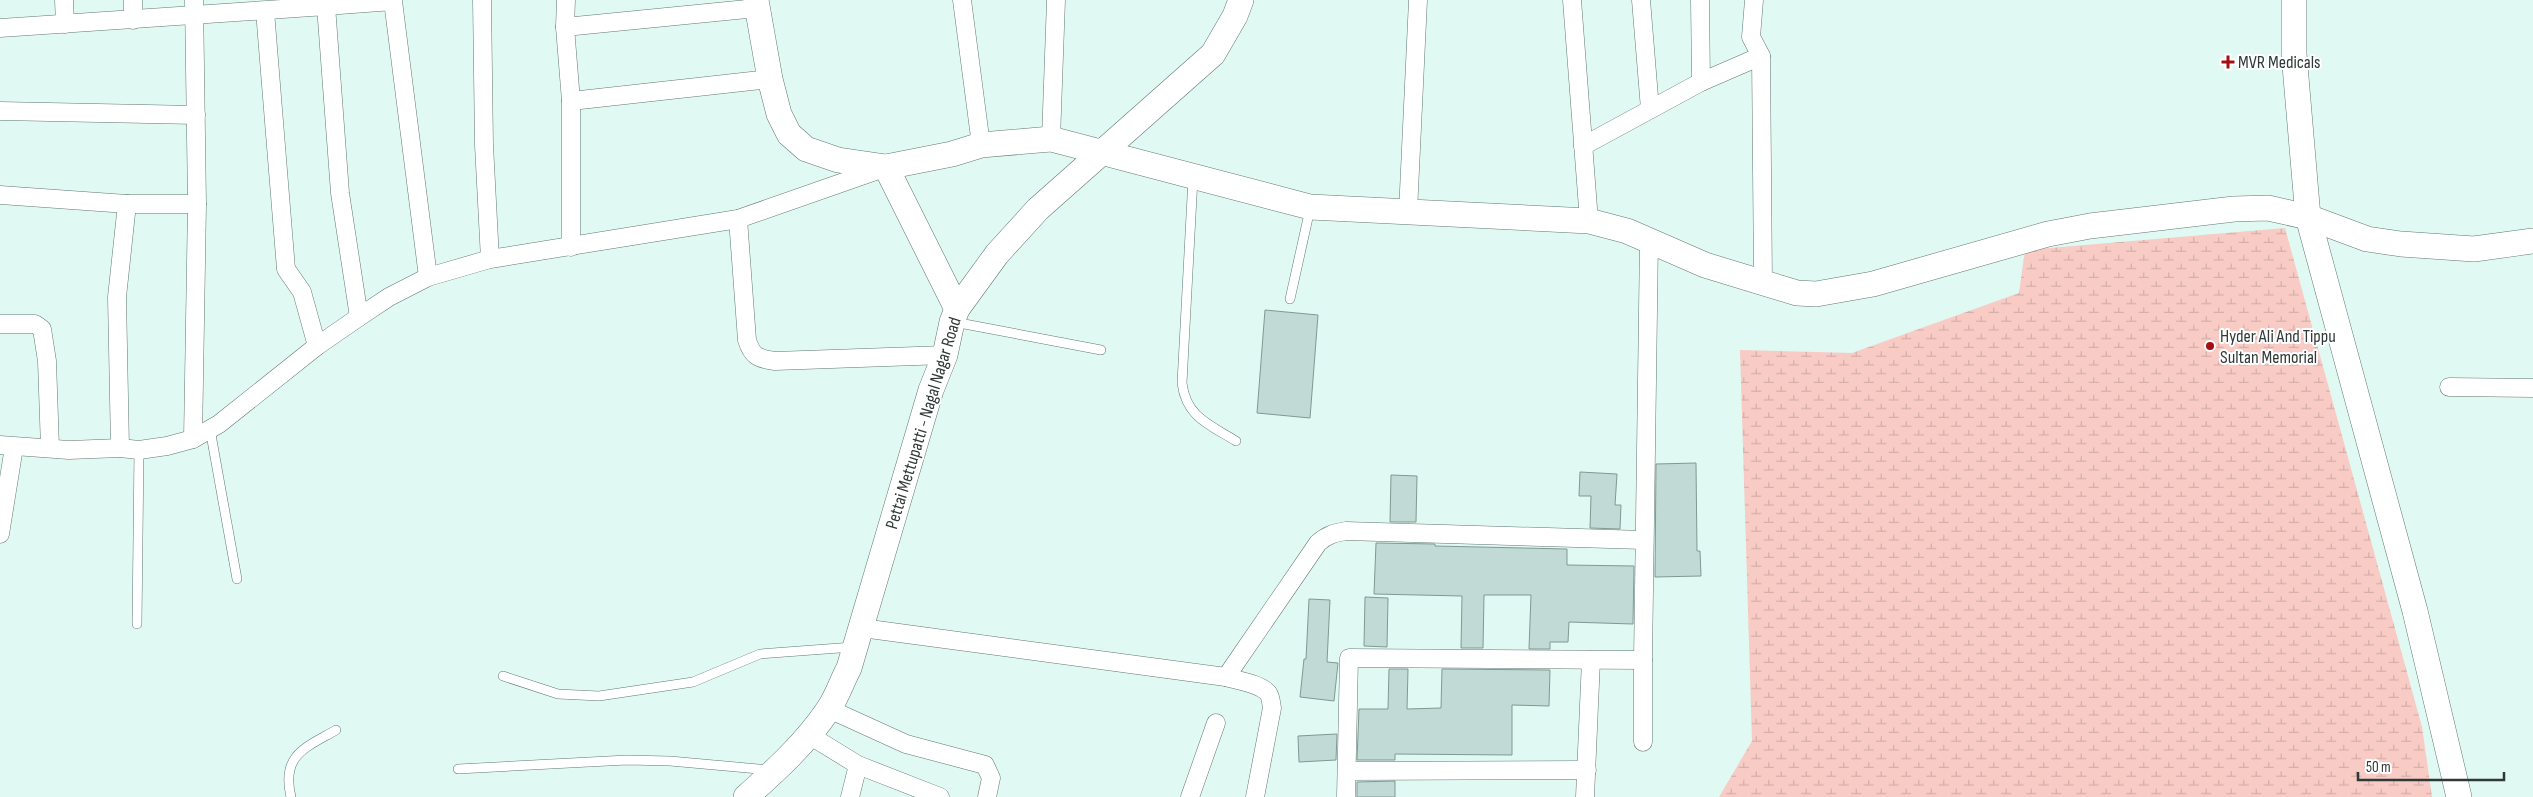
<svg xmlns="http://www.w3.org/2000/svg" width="2533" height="797" viewBox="0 0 2533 797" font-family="'Sofia Sans Condensed',sans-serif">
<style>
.wetland{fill:url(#wetland-marsh)}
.building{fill:#c2dad5;stroke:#819893}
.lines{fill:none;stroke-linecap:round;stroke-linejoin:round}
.lane-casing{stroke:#627873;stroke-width:10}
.street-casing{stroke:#627873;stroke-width:19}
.secondary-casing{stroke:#627873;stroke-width:26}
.lane{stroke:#fff;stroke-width:9}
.street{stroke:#fff;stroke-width:18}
.secondary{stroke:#fff;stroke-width:25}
.poi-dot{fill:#a50e13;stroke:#fff;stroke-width:2}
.labels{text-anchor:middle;stroke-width:4;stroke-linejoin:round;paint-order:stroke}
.poi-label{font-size:18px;fill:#2f3937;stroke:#fff;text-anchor:start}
.street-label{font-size:18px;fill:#2f3937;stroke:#fff}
</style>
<defs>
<pattern id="wetland-marsh" width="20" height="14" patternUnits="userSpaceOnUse" patternTransform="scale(1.25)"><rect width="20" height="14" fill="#f8cbc5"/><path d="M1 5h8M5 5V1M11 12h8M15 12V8" fill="none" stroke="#d5afaa"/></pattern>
</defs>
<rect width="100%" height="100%" fill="#e0f9f3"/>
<!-- wetland -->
<polygon class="wetland" points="2285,228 2422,727 2432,797 1719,797 1752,741 1740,350 1852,353 2019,293 2025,250"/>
<!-- building -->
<g class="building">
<polygon points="1265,310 1318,315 1310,418 1257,413"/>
<polygon points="1696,463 1697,551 1700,551 1701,576 1655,577 1656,464"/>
<polygon points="1580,472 1617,474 1615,505 1621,505 1620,529 1590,528 1591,496 1579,496"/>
<polygon points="1391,475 1417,476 1416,522 1390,522"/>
<polygon points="1376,543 1435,544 1435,546 1567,549 1567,565 1634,566 1633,624 1569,622 1568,642 1550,642 1550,649 1529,649 1531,595 1484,595 1483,648 1461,648 1462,596 1374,594"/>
<polygon points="1365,597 1388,598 1387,647 1364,646"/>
<polygon points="1309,599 1330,600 1327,662 1338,663 1334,701 1300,697 1304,659 1306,659"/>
<polygon points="1389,669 1408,669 1407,709 1441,708 1442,669 1550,670 1549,706 1512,705 1512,755 1395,754 1395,760 1357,760 1359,709 1388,709"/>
<polygon points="1337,734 1336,760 1299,762 1298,736"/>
<polygon points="1395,781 1395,797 1357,797 1357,782"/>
</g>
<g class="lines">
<!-- lane casing -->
<g class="lane-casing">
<g id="lane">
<path d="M1193,178L1182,383C1186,417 1210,425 1236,441"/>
<polyline points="1290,299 1310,209"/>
<polyline points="954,322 1101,350"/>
<polyline points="210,429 237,579"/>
<polyline points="137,624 139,450"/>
<polyline points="503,676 558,694 599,696 693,682 760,654 853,647"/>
<polyline points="458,769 627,760 670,761 770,770"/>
<path d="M291,797C281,755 305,748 336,730"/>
</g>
</g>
<!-- street casing -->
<g class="street-casing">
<g id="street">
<polyline points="64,0 65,24"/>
<polyline points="133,0 133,20"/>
<polyline points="326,0 326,6 393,1 428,277"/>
<polyline points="482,0 484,145 490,259"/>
<polyline points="566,0 565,27 571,101 571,247"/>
<polyline points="962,0 981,145"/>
<polyline points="1572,0 1589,221"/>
<polyline points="1641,0 1650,109"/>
<polyline points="1700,0 1701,82"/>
<polyline points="1754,0 1751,37 1761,56 1763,282"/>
<polyline points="265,11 286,269 302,292 317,346"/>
<polyline points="565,27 757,8"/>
<polyline points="0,28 326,6 340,193 359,317"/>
<polyline points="571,101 770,79"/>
<polyline points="0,111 196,115"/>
<polyline points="1051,139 1056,0"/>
<polyline points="1583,146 1701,82 1761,56"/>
<polyline points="0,195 127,204 197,204"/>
<polyline points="1408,212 1418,0"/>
<path d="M738,219L747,340C752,356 758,359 775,361L945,355"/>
<polyline points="0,324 35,324 42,329 47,361 50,448"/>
<polyline points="2449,387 2533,388"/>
<polyline points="193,439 197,204 194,0"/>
<polyline points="0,445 69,450 120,448 139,450 167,446 193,439 219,424 317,346 359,317 389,297 428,277 490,259 738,219 884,168"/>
<polyline points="120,448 117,297 127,204"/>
<polyline points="0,534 14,447"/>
<path d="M862,628L1226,677L1318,543C1327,535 1334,533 1346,531L1644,540"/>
<path d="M1226,677C1238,681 1259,683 1268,693C1271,697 1271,703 1272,708L1255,797"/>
<polyline points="829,709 906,744 985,765 991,778 987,797"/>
<polyline points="809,735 858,765 940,797"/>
<polyline points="1643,742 1643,660 1649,241"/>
<polyline points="1348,771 1587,770"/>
<polyline points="850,797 858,765"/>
<polyline points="1190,797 1216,723"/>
<polyline points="1346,797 1349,658 1643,660"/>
<polyline points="1585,797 1591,660"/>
</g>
</g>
<!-- secondary casing -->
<g class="secondary-casing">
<g id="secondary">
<polyline points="756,0 770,79 779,114 789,134 806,149 838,160 886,167 952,154 981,145 1051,139 1310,207 1589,221 1627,231 1705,265 1797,293 1816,294 1873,284 2048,234 2090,226 2234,209 2268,208 2308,217 2367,239 2401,244 2474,249 2533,241"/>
<polyline points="2294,0 2294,54 2308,217 2415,611 2459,797"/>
<polyline points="886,167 957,309"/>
<path d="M746,797C775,771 806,743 828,710C837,697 842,681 849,668L931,390L945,355L952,322L957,309L997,254L1038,209L1213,54L1235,16L1241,0"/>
</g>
</g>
<!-- lane -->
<use href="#lane" class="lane"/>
<!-- street -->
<use href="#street" class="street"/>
<!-- secondary -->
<use href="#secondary" class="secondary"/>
</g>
<!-- markers -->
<g class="poi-dot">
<path d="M2225.5 54.5h5v5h5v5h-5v5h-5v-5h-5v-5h5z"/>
<circle cx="2210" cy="346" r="5"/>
</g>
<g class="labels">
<!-- poi labels -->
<g class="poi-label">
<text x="2238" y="68">MVR Medicals</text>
<text x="2220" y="342">Hyder Ali And Tippu<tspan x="2220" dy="21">Sultan Memorial</tspan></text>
</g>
<!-- street labels -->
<g class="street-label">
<text transform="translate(923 423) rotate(-73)" y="6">Pettai Mettupatti - Nagal Nagar Road</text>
</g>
</g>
<!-- scale -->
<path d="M2358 772v8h146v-8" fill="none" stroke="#2f3937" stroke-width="2.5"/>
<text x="2366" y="772" font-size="15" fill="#2f3937" stroke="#ffffff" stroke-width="4" paint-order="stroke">50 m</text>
</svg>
